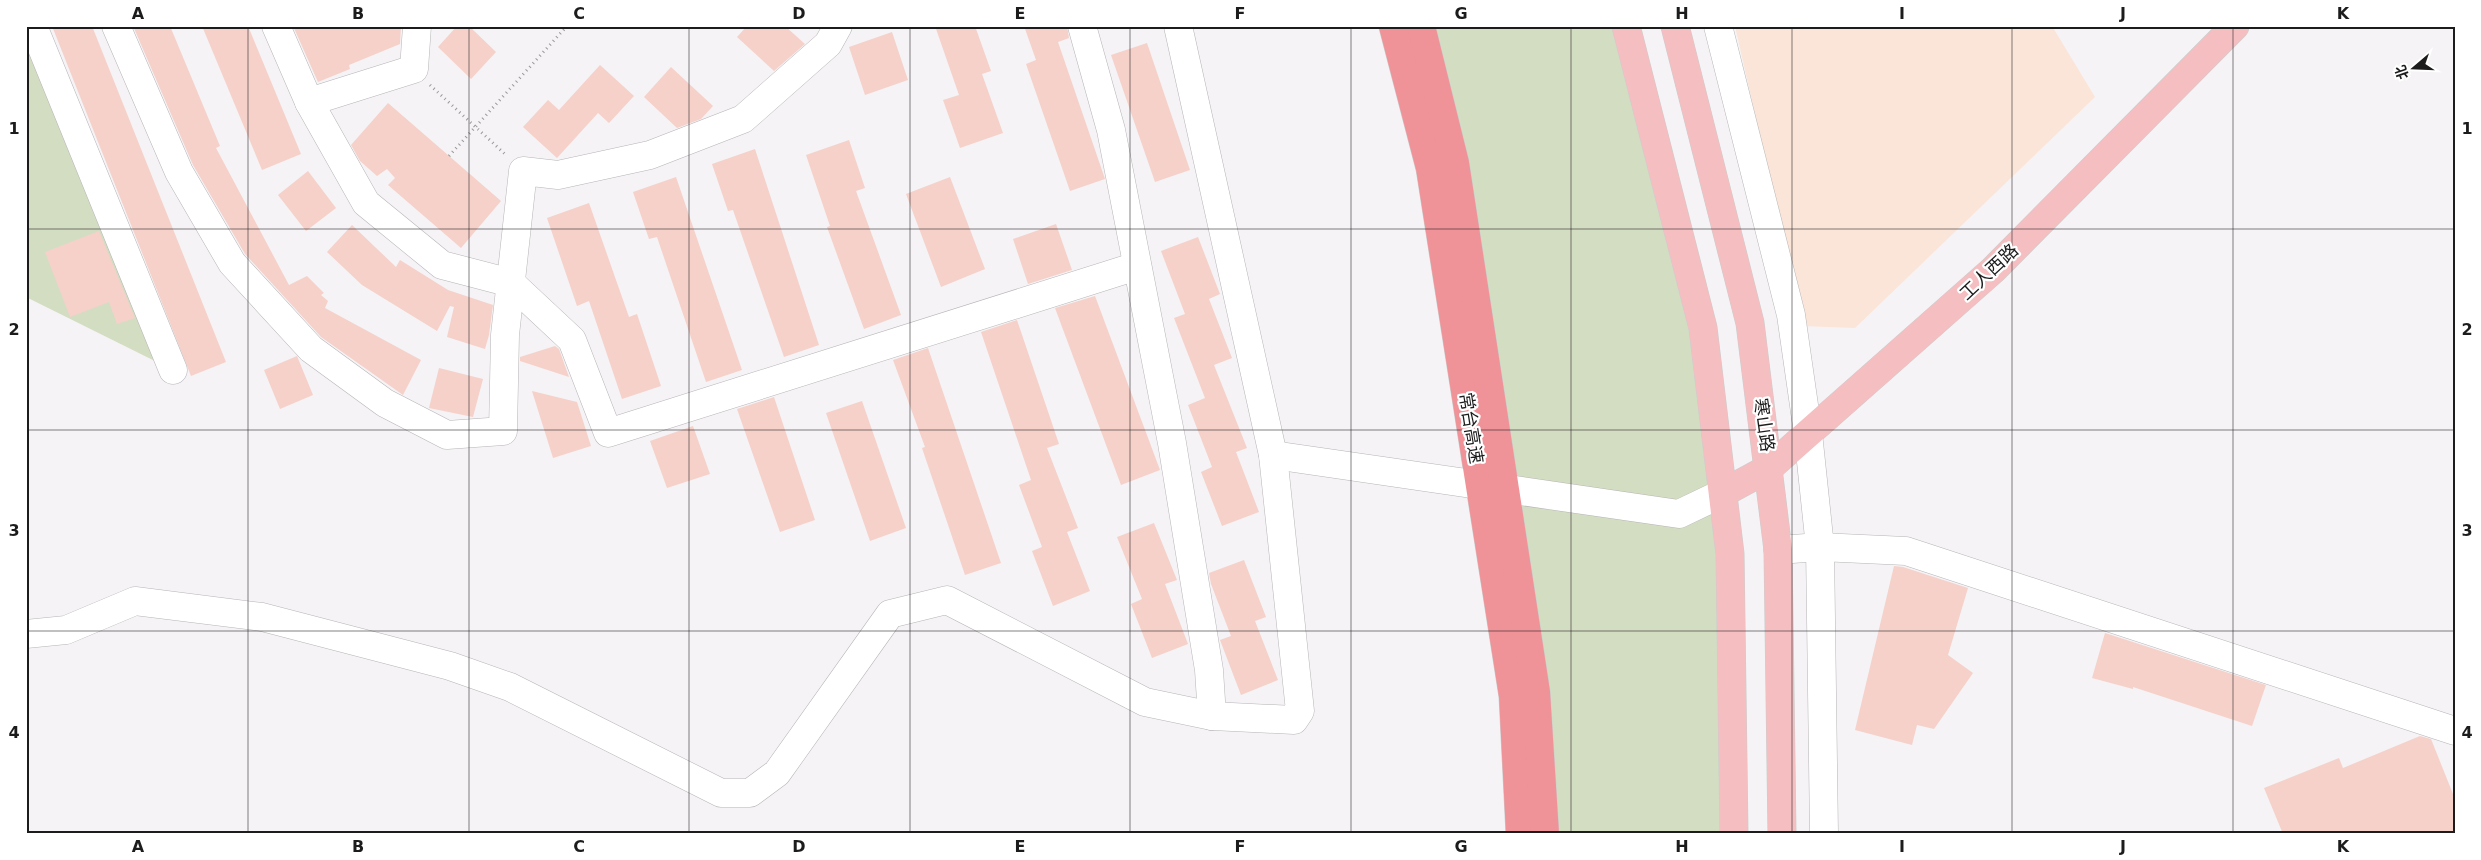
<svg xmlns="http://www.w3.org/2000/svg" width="2481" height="860" viewBox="0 0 2481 860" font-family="'DejaVu Sans','Noto Sans SC',sans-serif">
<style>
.commercial{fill:#fbe5d8}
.green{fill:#d3ddc2}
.building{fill:#f5d1ca}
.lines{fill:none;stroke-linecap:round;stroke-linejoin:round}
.minor-casing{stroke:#b7b5b7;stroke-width:29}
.major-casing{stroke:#cdcdcd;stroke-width:29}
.highway-casing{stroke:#cdcdcd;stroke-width:29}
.path{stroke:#9a989a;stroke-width:3;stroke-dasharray:1 4;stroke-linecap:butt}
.minor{stroke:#fff;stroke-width:28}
.major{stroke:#f5bec1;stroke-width:28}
.highway{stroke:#ef9398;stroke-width:28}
.grid{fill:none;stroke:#1d1c1d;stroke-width:1;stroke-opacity:0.55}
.labels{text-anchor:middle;stroke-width:4.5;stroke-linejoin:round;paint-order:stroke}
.street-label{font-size:18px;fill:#1d1c1d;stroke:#fff}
.neatline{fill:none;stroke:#1d1c1d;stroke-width:2}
.grid-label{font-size:16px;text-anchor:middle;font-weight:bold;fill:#1d1c1d}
</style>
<rect width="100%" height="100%" fill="#f5f3f5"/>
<!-- commercial -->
<polygon class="commercial" points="1735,26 2052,26 2095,97 1855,328 1803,326"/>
<!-- green -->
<g class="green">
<polygon points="26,26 173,370 26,297"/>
<polygon points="1421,26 1626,26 1703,328 1734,834 1545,834"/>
</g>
<!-- building -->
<g class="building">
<polygon points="52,26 92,26 226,362 191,376"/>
<polygon points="133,26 170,26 220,146 216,148 289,285 307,276 324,293 321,295 328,301 325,308 421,360 403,395 321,337 245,254 193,165"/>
<polygon points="202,26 248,26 301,154 262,170"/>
<polygon points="293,26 401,26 400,44 349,65 350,69 318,82"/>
<polygon points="457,26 469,26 496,52 471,79 438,47"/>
<polygon points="747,26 785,26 805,44 774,71 737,37"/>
<polygon points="935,26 975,26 991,71 982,74 1003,133 960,148 943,100 959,95"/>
<polygon points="1024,26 1067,26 1069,38 1058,42 1105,179 1070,191 1026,64 1036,60"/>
<polygon points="892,32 908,80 865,95 849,47"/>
<polygon points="1147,43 1190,170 1155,182 1111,55"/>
<polygon points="600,65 634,96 609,123 598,113 557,158 523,127 548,100 559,110"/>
<polygon points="671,67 713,106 701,119 677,128 644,97"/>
<polygon points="388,103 501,201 461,248 388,185 395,178 387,169 377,176 360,161 351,145"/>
<polygon points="849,140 865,188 856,191 901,315 864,329 827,227 830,226 806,155"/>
<polygon points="755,149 819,345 784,357 733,210 728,211 712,164"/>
<polygon points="308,171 336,208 306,231 278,195"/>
<polygon points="676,177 742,370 706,382 657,237 649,239 633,192"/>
<polygon points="950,177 985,269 941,287 906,194"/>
<polygon points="589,203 629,317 637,314 661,386 622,399 589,301 577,306 547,218"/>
<polygon points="1056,224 1072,270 1028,284 1013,239"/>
<polygon points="352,225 396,267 400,260 448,290 493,305 489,335 485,349 447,337 454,307 450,306 437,331 362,285 327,252"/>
<polygon points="99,231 135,318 117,324 109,302 70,317 45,252"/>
<polygon points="1198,237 1220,294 1209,299 1232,358 1214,365 1247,448 1236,452 1259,512 1222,526 1201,472 1212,467 1188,405 1205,398 1174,318 1185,314 1161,251"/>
<polygon points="1095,296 1160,470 1121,485 1055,308"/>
<polygon points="1017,320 1059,444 1047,448 1078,528 1067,532 1090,591 1053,606 1032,551 1042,547 1019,485 1031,480 981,332"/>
<polygon points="555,346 559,349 569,377 520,361 520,357"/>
<polygon points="928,348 1001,563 965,575 922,448 925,447 893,360"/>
<polygon points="297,356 313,395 280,409 264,370"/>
<polygon points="439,368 483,379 473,417 429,408"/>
<polygon points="532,391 577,402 591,446 553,458"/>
<polygon points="774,397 815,520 780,532 737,409"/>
<polygon points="862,401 906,528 870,541 826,413"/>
<polygon points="693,426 710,474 667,488 650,441"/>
<polygon points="1154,523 1177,580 1165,584 1188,644 1152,658 1131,604 1142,599 1117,537"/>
<polygon points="1244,560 1266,617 1255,621 1278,680 1241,695 1220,640 1231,636 1211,584 1209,573"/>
<polygon points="1894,566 1903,567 1968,588 1948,655 1973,673 1934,729 1917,725 1912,745 1855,730"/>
<polygon points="2105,633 2266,685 2252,726 2133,687 2133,689 2092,678"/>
<polygon points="2420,736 2431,739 2455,799 2455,834 2283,834 2264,788 2339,758 2343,768"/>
</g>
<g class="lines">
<!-- minor casing -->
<g class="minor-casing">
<g id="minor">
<polyline points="33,26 173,370"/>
<polyline points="116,26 179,172 232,263 311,349 385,403 447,435 503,431 505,335 523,171 558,175 650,155 743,119 828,44 838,26"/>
<polyline points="276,26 309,102 366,203 442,265 511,283 572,340 608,433 1137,266"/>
<polyline points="1082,26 1111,130 1172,443 1209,670 1212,716"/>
<polyline points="1718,26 1791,315 1808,433 1820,547 1824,834"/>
<polyline points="309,102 414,69 417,26"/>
<polyline points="1273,455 1679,514 1723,493"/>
<polyline points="1778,550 1820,547 1906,551 2455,731"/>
<polyline points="26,634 66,630 135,601 262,617 450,666 510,687 721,793 750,793 777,773 890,614 947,600 1145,702 1212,716 1294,720 1300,711 1273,455 1178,26"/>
</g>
</g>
<!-- major casing -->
<g class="major-casing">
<g id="major">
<polyline points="1626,26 1703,328 1730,554 1734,834"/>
<polyline points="1675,26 1750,323 1778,550 1782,834"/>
<polyline points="1723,493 1769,468 1993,270 2235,26"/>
</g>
</g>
<!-- highway casing -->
<g class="highway-casing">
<g id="highway">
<polyline points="1393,26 1430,168 1513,696 1520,834"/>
<polyline points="1421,26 1455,163 1536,692 1545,834"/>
</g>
</g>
<!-- path -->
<g class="path">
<polyline points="430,85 506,155"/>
<polyline points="449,156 567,26"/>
</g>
<!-- minor -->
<use href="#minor" class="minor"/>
<!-- major -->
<use href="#major" class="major"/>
<!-- highway -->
<use href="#highway" class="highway"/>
</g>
<!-- grid -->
<path class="grid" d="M248,26V834M469,26V834M689,26V834M910,26V834M1130,26V834M1351,26V834M1571,26V834M1792,26V834M2012,26V834M2233,26V834M26,229H2455M26,430H2455M26,631H2455"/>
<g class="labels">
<!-- street labels -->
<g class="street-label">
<text transform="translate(1989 272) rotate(-43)" y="6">工人西路</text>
<text transform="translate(1764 425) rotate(82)" y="6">寒山路</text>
<text transform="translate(1471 428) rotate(81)" y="6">常台高速</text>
</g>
</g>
<!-- border -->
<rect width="2481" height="860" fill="none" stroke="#ffffff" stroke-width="55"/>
<!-- north arrow -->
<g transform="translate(2414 68) rotate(251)" stroke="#ffffff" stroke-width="4" paint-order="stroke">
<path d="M0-4L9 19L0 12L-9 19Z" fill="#1d1c1d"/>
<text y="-8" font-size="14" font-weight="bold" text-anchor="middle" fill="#1d1c1d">北</text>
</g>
<rect x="28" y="28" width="2426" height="804" class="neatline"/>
<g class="grid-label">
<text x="138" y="19">A</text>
<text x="358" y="19">B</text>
<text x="579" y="19">C</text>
<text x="799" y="19">D</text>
<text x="1020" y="19">E</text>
<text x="1240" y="19">F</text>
<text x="1461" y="19">G</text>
<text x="1682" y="19">H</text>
<text x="1902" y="19">I</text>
<text x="2123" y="19">J</text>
<text x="2343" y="19">K</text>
<text x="14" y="134">1</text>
<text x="2467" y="134">1</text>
<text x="14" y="335">2</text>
<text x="2467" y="335">2</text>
<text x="14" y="536">3</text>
<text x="2467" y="536">3</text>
<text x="14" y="738">4</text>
<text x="2467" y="738">4</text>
<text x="138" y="852">A</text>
<text x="358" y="852">B</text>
<text x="579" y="852">C</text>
<text x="799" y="852">D</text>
<text x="1020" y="852">E</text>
<text x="1240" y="852">F</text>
<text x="1461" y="852">G</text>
<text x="1682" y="852">H</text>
<text x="1902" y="852">I</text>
<text x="2123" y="852">J</text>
<text x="2343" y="852">K</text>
</g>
</svg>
